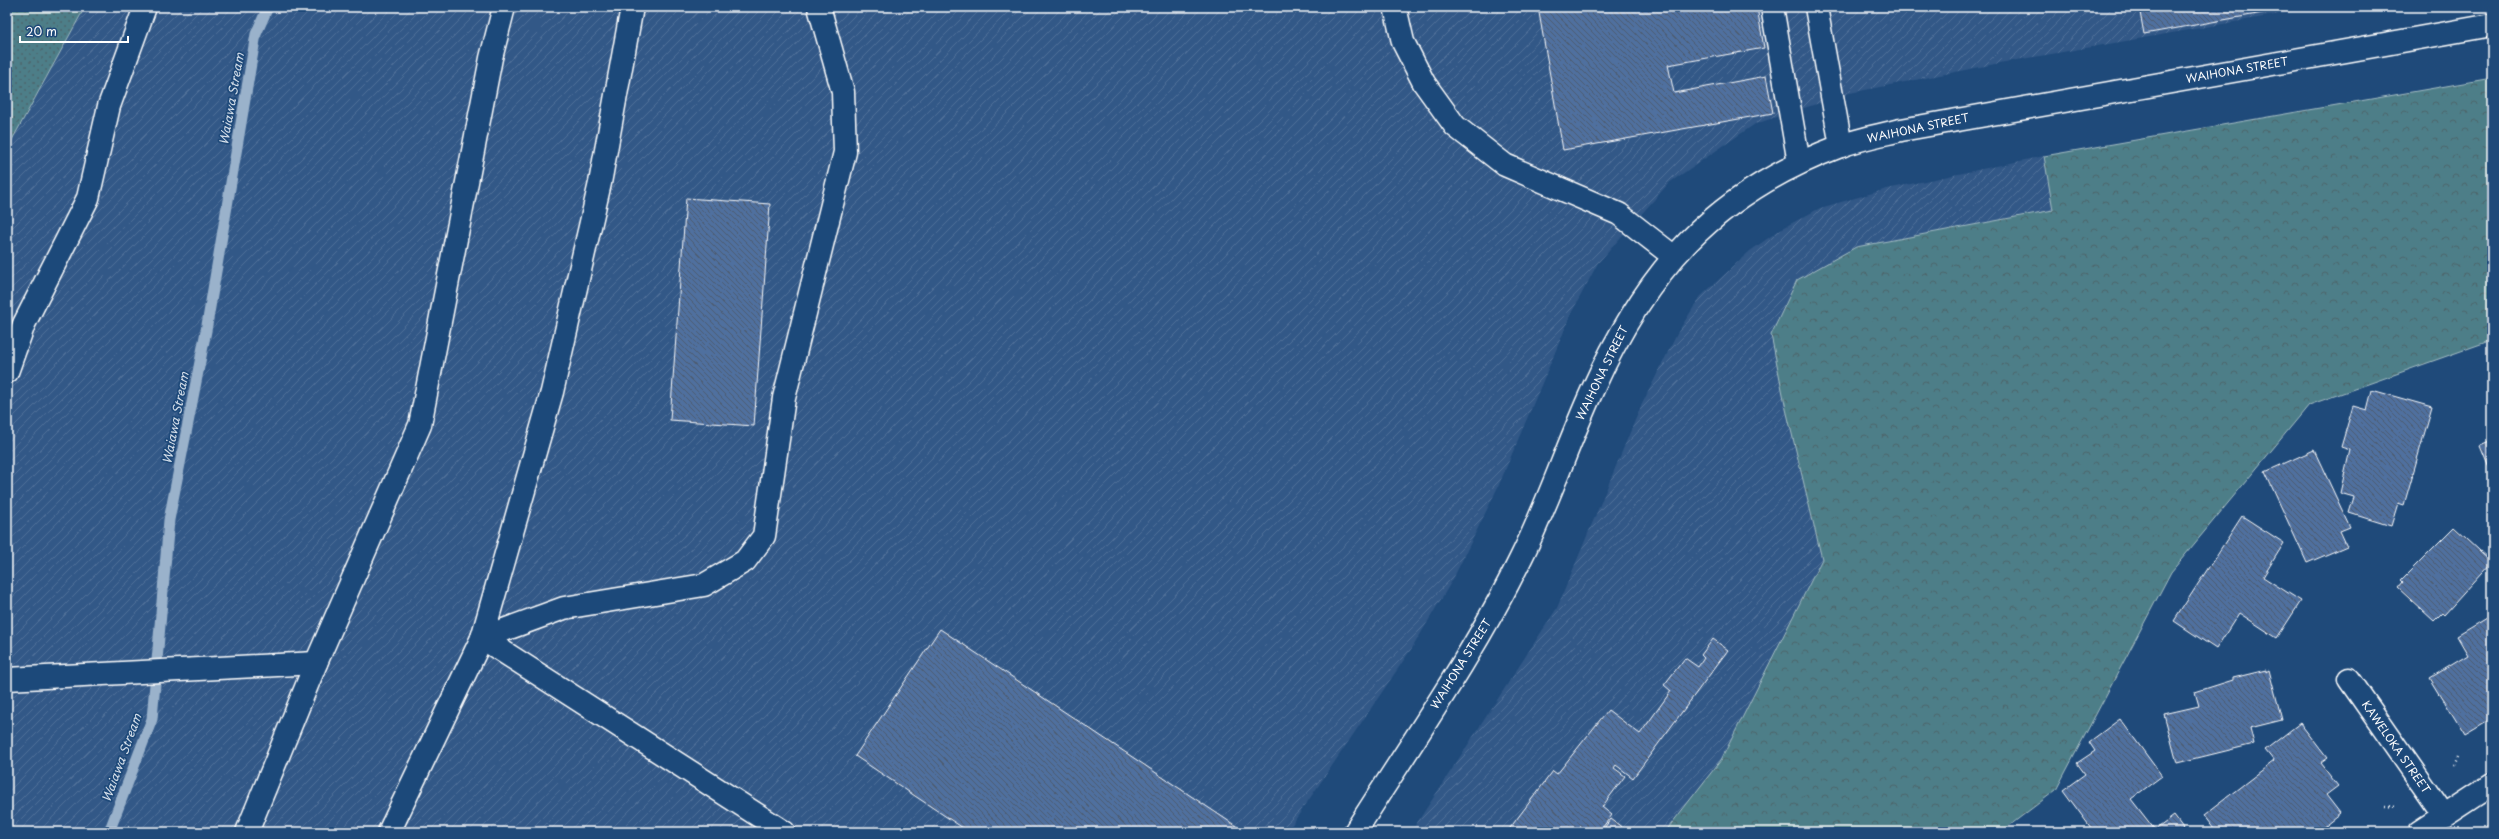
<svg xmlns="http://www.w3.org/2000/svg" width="2499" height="839" viewBox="0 0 2499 839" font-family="'Playpen Sans',sans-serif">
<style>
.industrial{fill:url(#industrial-furrows)}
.grass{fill:url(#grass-dots);stroke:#a6bec4}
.forest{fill:url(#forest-crowns);stroke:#a6bec4}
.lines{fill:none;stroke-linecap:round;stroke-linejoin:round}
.stream{stroke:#9ab2cb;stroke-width:11}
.building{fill:url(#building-back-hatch);stroke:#fff}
.minor-casing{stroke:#fff;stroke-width:25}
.path{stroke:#fff;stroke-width:2.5;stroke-dasharray:1 3;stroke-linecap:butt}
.minor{stroke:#1f4a7a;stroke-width:22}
.labels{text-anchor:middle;stroke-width:3.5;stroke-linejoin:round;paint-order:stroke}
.street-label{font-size:11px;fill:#fff;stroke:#1f4a7a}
.water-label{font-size:12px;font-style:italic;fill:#d5dfea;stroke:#1f4a7a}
</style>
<defs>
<pattern id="industrial-furrows" width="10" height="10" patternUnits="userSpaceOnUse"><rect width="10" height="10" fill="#325887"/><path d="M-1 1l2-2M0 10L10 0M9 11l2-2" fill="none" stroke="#517199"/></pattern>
<pattern id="grass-dots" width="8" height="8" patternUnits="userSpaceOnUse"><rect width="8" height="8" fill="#4e7e88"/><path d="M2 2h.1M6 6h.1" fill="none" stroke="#4d656a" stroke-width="1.8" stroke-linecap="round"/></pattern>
<pattern id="forest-crowns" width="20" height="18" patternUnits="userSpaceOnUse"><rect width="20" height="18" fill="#4e7e88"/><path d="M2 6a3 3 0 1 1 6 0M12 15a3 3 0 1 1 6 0" fill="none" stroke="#4d656a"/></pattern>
<pattern id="building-back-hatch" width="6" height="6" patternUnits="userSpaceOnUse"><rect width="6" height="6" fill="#506f9f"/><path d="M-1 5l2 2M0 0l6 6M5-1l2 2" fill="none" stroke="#4e5a6d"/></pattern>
</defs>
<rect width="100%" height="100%" fill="#1f4a7a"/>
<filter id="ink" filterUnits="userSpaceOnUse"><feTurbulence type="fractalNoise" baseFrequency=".025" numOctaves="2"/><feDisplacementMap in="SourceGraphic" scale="8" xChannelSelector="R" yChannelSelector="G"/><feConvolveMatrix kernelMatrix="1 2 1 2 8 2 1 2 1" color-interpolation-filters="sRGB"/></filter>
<g filter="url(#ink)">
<!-- industrial -->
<g class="industrial">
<polygon points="85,7 2321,7 2005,62 1850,93 1755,124 1669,183 1598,263 1573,310 1498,487 1453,579 1414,645 1287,832 7,832 7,149"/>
<polygon points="2044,156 2054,210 1856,247 1786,409 1822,559 1721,760 1665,832 1411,832 1557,608 1641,406 1678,332 1700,297 1750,251 1781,229 1820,208 1887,189"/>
</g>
<!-- grass -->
<polygon class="grass" points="7,7 85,7 7,149"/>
<!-- forest -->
<polygon class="forest" points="2492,78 2492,340 2309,405 2171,572 2056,790 2001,832 1665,832 1721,760 1822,559 1786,409 1771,335 1797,280 1856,247 2053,210 2044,156"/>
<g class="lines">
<!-- stream -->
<polyline class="stream" points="109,832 152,719 169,520 206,331 256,34 268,7"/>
</g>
<!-- building -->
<g class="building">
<polygon points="1538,7 1757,7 1764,48 1668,65 1674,93 1766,76 1773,113 1563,150"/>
<polygon points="2139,7 2297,7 2144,34"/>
<polygon points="686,198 770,204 754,426 670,420"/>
<polygon points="2372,390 2432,407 2404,505 2398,503 2391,526 2349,513 2354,497 2340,493 2350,450 2341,447 2353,406 2367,410"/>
<polygon points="2492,440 2492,474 2480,445"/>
<polygon points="2314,450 2350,527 2340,531 2347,546 2307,563 2265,472"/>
<polygon points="2242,516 2284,543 2263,577 2301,601 2277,638 2239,613 2216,649 2174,621"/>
<polygon points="2454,527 2492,562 2444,615 2442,613 2434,621 2398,588 2403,582 2401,580"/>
<polygon points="2492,615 2492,719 2465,735 2430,678 2468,655 2457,636"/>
<polygon points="940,629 1239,828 1236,832 969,832 855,756"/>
<polygon points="1713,639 1728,650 1633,778 1616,765 1614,768 1625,776 1602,807 1612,815 1599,832 1507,832 1553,771 1557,774 1608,710 1640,734 1671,691 1664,685 1685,658 1698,667 1704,658 1701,655"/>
<polygon points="2266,670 2266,672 2269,670 2282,720 2250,728 2254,744 2177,763 2164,714 2199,706 2195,692 2233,680 2233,678"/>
<polygon points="2120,719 2162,776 2131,799 2155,830 2174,816 2186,832 2094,832 2063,790 2085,774 2077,763 2095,751 2089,742"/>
<polygon points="2300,723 2327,758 2320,763 2338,786 2326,795 2340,813 2317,831 2319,832 2217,832 2204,815 2274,761 2265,750"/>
<polygon points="1611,819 1627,831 1626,832 1601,832"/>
</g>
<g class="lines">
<!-- minor casing -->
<g class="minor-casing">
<g id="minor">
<polyline points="1395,7 1403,42 1424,83 1455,126 1505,165 1619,214 1673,256"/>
<polyline points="1772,7 1799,163"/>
<polyline points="1816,7 1841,146"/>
<polyline points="7,372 24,324 88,198 109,106 145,7"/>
<polyline points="482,638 564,608 704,585 745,561 764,536 784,398 845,152 843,92 819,7"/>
<polyline points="482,638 784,832"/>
<polyline points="7,679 316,663"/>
<polyline points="2349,679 2443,814"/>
<polyline points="247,832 316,663 420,425 491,58 504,7"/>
<polyline points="389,832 482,638 552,392 600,183 632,7"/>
<path d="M1355,832C1412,742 1474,654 1521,558C1548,504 1567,446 1592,391C1646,271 1713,194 1838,147C1858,139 1880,135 1901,130L2492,25"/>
<polyline points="2419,832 2492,784"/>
</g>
</g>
<!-- path -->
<g class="path">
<polyline points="2454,765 2459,755"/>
<polyline points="2385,806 2396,807"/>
</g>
<!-- minor -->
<use href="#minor" class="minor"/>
</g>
</g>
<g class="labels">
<!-- street labels -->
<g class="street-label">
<text transform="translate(2237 70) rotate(-10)" y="4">WAIHONA STREET</text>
<text transform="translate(1918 128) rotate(-12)" y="4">WAIHONA STREET</text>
<text transform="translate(1602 373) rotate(-64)" y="4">WAIHONA STREET</text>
<text transform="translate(1461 664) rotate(-58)" y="4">WAIHONA STREET</text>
<text transform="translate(2396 747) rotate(55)" y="4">KAWELOKA STREET</text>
</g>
<!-- water labels -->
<g class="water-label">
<text transform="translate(232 99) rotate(-80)" y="4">Waiawa Stream</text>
<text transform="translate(176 418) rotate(-79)" y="4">Waiawa Stream</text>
<text transform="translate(122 758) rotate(-70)" y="4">Waiawa Stream</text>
</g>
</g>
<!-- margin -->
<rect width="2499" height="839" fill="none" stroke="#1f4a7a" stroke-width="24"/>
<rect x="12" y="12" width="2475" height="815" fill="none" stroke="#fff" stroke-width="1.5" filter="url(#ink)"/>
<!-- scale -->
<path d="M20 36v6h108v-6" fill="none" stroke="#ffffff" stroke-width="2"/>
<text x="26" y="36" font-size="12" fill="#ffffff" stroke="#1f4a7a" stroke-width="3" paint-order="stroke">20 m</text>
</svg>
